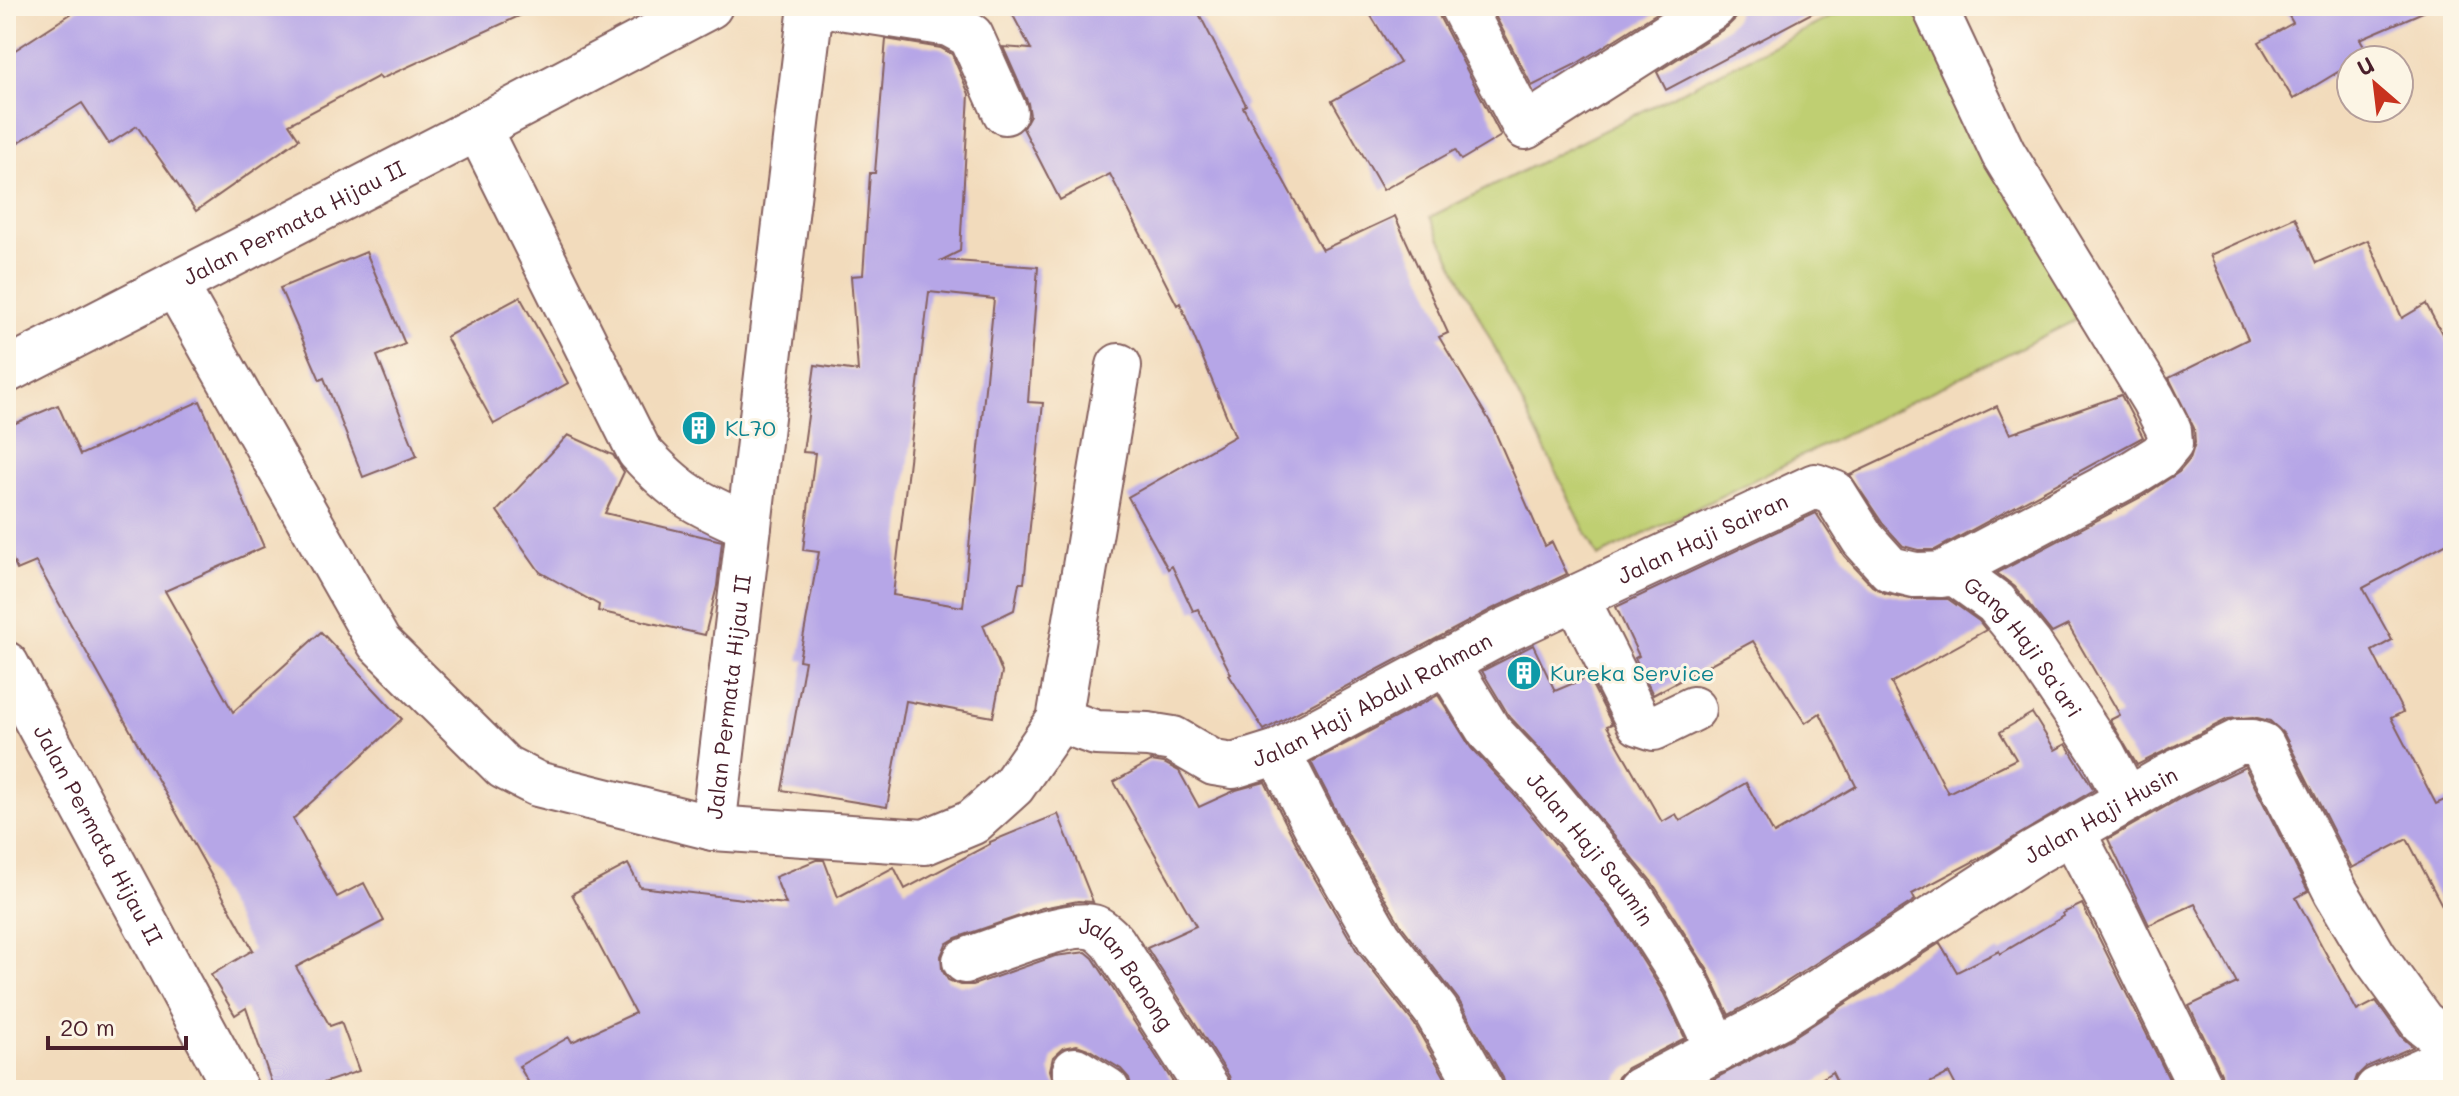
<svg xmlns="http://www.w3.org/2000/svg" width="2459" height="1096" viewBox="0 0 2459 1096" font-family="Mali,sans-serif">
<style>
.green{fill:#bfcf72;stroke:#84774e;stroke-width:2}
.building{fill:#b6a6e7;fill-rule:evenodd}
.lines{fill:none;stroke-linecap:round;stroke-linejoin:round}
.street-casing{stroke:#85615e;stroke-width:48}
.street{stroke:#fff;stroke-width:44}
.labels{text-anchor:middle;stroke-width:6;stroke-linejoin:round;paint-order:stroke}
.street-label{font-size:22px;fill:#4a1f2b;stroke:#fcf5e5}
.culture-label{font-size:22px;fill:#0d838f;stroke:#fcf5e5;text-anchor:start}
</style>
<rect width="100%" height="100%" fill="#fcf5e5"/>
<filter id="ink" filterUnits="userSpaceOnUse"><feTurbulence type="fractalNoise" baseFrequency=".0125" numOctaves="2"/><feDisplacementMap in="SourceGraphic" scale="16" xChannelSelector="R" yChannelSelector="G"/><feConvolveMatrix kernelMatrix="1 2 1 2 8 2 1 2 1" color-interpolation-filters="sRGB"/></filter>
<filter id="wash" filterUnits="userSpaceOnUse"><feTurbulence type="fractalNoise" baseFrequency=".006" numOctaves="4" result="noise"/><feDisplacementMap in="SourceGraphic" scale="32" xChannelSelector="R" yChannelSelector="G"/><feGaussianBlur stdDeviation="1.8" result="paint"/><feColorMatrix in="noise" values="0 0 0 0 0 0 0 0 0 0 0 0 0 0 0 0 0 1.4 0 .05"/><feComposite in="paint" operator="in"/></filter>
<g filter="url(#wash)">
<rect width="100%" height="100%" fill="#f2dbbc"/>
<!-- green -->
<polygon class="green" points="1853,6 1942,6 2094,311 1598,557 1430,217"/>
<g id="blocks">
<!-- building -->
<g class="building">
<polygon points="83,6 541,6 381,79 379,76 289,124 299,139 196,211 137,126 109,144 82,103 6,150 6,56"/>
<polygon points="1008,6 1195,6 1246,105 1243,107 1322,250 1395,216 1448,333 1439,337 1492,425 1545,546 1552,542 1567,574 1492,609 1264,730 1229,675 1231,674 1198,609 1193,611 1172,566 1168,569 1128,497 1235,436 1180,303 1177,305 1110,174 1060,200 1023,128 1030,115 1028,103 1003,47 1031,49"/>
<polygon points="1365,6 1437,6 1440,18 1501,136 1461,160 1455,150 1383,190 1332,101 1400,63"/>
<polygon points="1490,6 1668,6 1576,64 1532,86"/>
<polygon points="1739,6 1825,6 1666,90 1657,72 1727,27 1736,18"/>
<polygon points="2283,6 2437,6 2360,39 2369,54 2358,60 2351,60 2351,64 2293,99 2259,42 2293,23"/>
<path d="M886,39L941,48L952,54L969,94L960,251L942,260L1038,267L1028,402L1043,403L1024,583H1019L1014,610L983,625L1002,672L993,717L906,701L887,807L782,790L805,661L799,660L819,552L803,550L815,453L803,452L815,365L858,371L851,276L863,275L870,173H875ZM929,292L994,299L963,607L893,595Z"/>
<polygon points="2295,217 2316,263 2368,240 2402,318 2426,304 2453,354 2453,540 2363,588 2392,640 2372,651 2403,712 2391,718 2436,804 2453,796 2453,926 2407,839 2352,868 2284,734 2270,721 2253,717 2228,719 2137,765 2110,720 2120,715 2068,625 2052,633 2015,587 1997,573 2143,496 2179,472 2190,459 2195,443 2194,428 2169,378 2248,339 2210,255"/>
<polygon points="366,252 405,344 377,356 417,456 363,477 324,378 320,380 280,288"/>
<polygon points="520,297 568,383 494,424 446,337"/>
<polygon points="2121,395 2143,437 1935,550 1918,550 1903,546 1883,524 1850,475 1997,406 2010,434"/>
<polygon points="200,401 264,547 165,591 233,712 321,632 402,719 293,819 337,897 364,883 384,921 296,967 330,1026 341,1022 359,1071 303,1090 274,1090 246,1008 235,1015 211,975 253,950 36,562 17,570 6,544 6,427 58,405 80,455"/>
<polygon points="568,435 613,455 624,472 605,513 722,541 717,586 705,635 598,611 599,605 540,572 497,511"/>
<polygon points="1816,513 1844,556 1872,586 1884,593 1910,599 1948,599 1979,621 1986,630 1891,683 1948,793 2016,759 2000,732 2032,713 2055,750 2066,744 2094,790 1978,859 1912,894 1915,900 1766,995 1729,1015 1707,969 1652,882 1557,767 1509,716 1482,671 1533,645 1555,691 1588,677 1612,724 1607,726 1662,822 1676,814 1680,821 1746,783 1774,834 1856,786 1820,713 1805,723 1753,641 1653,695 1635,658 1639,656 1616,607"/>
<polygon points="1438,695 1471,748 1519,800 1611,911 1664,994 1685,1038 1627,1068 1618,1077 1614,1090 1506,1090 1503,1078 1458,999 1400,924 1350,838 1311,762"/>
<polygon points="1151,761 1164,763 1179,771 1199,807 1236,790 1265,782 1306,863 1357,951 1415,1025 1452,1090 1233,1090 1229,1076 1147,948 1196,926 1114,782"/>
<polygon points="2245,767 2308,891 2296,898 2357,1011 2376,1001 2402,1037 2413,1047 2366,1067 2357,1076 2352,1090 2223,1090 2221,1073 2189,1006 2237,983 2195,904 2149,925 2108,839 2181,798"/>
<polygon points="1058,814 1093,902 1078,901 1042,908 956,938 946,944 941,956 942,970 948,980 960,985 973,985 1055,956 1086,952 1093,958 1178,1090 1132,1090 1129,1078 1121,1069 1088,1049 1077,1045 1063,1048 1053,1057 1050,1070 1053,1081 1060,1090 533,1090 519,1066 569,1037 572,1042 635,1013 572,894 628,864 640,887 786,904 775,877 816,860 824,860 838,897 894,867 905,889 990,844 990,842"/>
<polygon points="2082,904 2171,1083 2170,1090 1958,1090 1949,1073 1916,1090 1841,1090 1832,1072 1804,1090 1693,1090 1792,1038 1940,943 1957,972 1999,951 2000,954 2064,916 2063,913"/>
</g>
</g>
</g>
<g filter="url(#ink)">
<use href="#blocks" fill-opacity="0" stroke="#85615e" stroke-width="2"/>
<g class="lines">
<!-- street casing -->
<g class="street-casing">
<g id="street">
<polyline points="833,6 949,24 971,36 1005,112"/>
<polyline points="1462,6 1525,127 1714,6"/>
<polyline points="1934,6 2003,153 2153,399 2169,430 2170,444 2160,456 2131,474 1940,575"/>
<path d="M478,128L639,451C678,494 696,503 749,526"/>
<polyline points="175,284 379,643 504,767 537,784 713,828 925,842 973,822 1013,786 1059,720 1119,366"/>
<path id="s1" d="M6,371L478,128L710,6"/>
<polyline points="1577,599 1639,723 1654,728 1693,709"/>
<path id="s2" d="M1446,661L1489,731L1538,783L1631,896L1686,982L1718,1050"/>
<path id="s3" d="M6,664L236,1090"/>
<path id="s4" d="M1059,720L1096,733L1148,735L1173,739L1214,763L1233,766L1278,752L1504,631L1815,486L1834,493L1863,539L1890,569L1915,575L1956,574L1996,603L2030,645L2103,754L2127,800"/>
<polyline points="1278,752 1328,850 1379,938 1436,1011 1481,1090"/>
<path id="s5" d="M713,828L811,6"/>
<polyline points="2072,831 2117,916 2199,1084 2194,1090"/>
<path id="s6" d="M965,961C991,952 1068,920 1093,927C1100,929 1107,936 1113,942L1208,1090"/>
<polyline points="1075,1070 1107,1090"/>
<path id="s7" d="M1639,1090L1779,1017L2034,853L2169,776L2238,742H2253L2262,745L2336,892L2374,956L2422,1022L2453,1046"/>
<polyline points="2377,1090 2453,1057"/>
</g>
</g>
<!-- street -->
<use href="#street" class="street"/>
</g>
</g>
<!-- icons -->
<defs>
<g id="building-disc" transform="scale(1.8)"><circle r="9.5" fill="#0f9aa8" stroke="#fcf5e5"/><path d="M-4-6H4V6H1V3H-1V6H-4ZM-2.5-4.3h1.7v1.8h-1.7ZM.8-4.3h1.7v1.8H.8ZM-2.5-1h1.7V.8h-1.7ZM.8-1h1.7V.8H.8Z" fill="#fff"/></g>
</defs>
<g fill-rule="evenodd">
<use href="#building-disc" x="699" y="428"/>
<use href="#building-disc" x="1524" y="673"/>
</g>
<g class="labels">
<!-- street labels -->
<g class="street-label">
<text dy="8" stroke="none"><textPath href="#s1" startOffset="324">Jalan Permata Hijau II</textPath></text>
<text dy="8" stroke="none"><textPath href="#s4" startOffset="706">Jalan Haji Sairan</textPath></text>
<text dy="8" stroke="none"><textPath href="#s4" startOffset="1112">Gang Haji Sa'ari</textPath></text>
<text dy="8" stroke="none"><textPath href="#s5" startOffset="132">Jalan Permata Hijau II</textPath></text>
<text dy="8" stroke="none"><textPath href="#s4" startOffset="338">Jalan Haji Abdul Rahman</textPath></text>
<text dy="8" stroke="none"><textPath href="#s7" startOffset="538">Jalan Haji Husin</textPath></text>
<text dy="8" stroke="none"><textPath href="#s3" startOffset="194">Jalan Permata Hijau II</textPath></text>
<text dy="8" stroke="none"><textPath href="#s2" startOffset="238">Jalan Haji Saumin</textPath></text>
<text dy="8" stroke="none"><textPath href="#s6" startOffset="190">Jalan Banong</textPath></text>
</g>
<!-- culture labels -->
<g class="culture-label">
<text x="725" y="436">KL70</text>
<text x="1550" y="681">Kureka Service</text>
</g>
</g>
<!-- margin -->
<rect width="2459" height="1096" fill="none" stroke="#fcf5e5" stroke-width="32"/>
<!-- north arrow -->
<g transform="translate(2375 84) rotate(332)"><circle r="38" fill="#fcf5e5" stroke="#b59f9b" stroke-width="2"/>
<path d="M0-6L14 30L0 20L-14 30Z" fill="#c8321e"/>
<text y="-12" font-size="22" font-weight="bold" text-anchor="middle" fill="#4a1f2b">U</text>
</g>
<!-- scale -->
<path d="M48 1036v12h138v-12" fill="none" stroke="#4a1f2b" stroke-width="4"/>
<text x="60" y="1036" font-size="24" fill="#4a1f2b" stroke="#fcf5e5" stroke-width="6" paint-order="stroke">20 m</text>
</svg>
